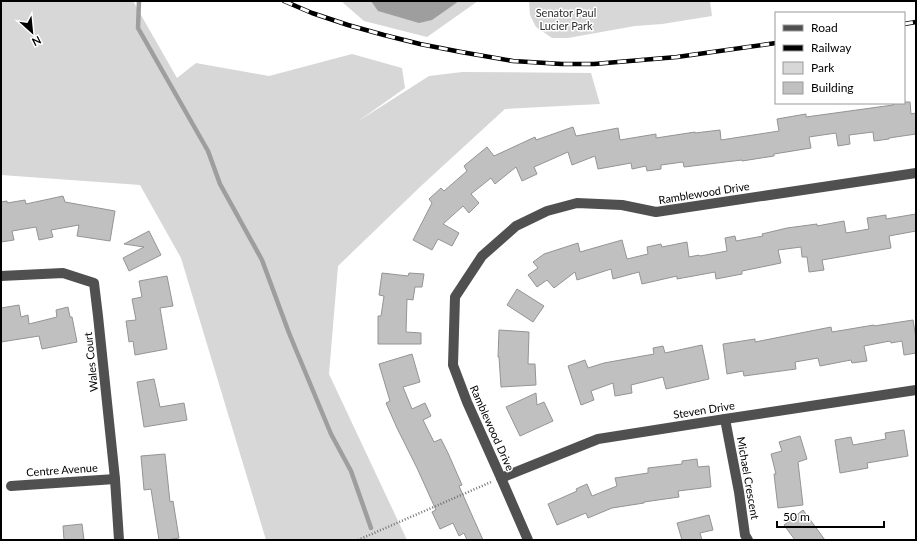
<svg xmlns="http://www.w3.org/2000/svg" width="917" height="541" viewBox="0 0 917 541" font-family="Lato,sans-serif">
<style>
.green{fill:#d7d7d7}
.water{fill:#9e9e9e}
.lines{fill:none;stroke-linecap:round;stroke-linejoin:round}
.stream{stroke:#9e9e9e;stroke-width:4.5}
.building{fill:#c0c0c0;stroke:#949494}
.path{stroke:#727272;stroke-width:2.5;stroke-dasharray:1 2;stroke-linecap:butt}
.minor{stroke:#505050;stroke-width:10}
.rail-casing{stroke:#000;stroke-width:4.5}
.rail{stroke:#fff;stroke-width:3;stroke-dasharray:9;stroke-linecap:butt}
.labels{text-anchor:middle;stroke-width:3;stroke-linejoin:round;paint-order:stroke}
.park-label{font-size:11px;fill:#2e2e2e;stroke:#fff}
.street-label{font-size:11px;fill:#000;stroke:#fff}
</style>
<rect width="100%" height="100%" fill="#fff"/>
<!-- green -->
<g class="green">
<polygon points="1,1 133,1 177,78 196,63 269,76 352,54 402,68 405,88 357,122 429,76 462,72 591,73 600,104 505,109 421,186 338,266 329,374 407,540 266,540 181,258 140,185 1,175"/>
<polygon points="341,1 478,1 427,37 364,21"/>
<polygon points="529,1 710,1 712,16 662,24 635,26 568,38 552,38 536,27 530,15"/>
</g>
<!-- water -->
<polygon class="water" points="371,1 459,1 432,20 419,23 378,11"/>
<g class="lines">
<!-- stream -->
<polyline class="stream" points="139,1 138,28 208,151 220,184 262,260 289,333 331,434 351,471 371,528"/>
</g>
<!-- building -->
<g class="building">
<polygon points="904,102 910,102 911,114 916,113 916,134 889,138 889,139 874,141 873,132 849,135 850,144 838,146 836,133 809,137 811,148 774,154 774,156 742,161 742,160 684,167 683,162 661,165 661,169 647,171 646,166 632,169 631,163 598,169 595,156 572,165 568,152 534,167 537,174 522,181 516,167 495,184 491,178 471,194 479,203 469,213 463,206 443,224 459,233 452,246 438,239 432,250 413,240 432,203 429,199 441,188 444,191 467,171 464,166 487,147 494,156 535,137 536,140 573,127 576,136 618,128 620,140 656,134 656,138 695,132 695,133 720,130 721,140 779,131 777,119 806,114 806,117 893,105 893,104"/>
<polygon points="63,196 65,202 115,211 110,241 77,236 79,225 51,230 53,237 39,240 36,227 12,231 14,240 1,242 1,202 7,201 7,203 25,200 26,204"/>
<polygon points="916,214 916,231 889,236 891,248 822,260 824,270 809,272 807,257 802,257 801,247 778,250 781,263 742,271 742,274 716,279 715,272 677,279 677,276 642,284 639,272 613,279 611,269 577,280 575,272 554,288 547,280 537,287 528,275 538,268 533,262 544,254 578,243 580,252 622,240 627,259 648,254 647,247 661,244 662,247 687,242 689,257 699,255 700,256 727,251 725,238 735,236 736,241 763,236 762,234 787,228 817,224 817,226 844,221 846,233 869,229 867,218 886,215 886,219"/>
<polygon points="149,231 161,255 129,271 123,258 144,247 124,244"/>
<polygon points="382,273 408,276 409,273 424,274 422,287 415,287 413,300 407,299 406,332 421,333 421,344 378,344 378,316 381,316 384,296 379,295"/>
<polygon points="167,276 173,306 160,308 167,349 135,355 133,341 129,342 126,321 136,320 132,299 142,297 139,281"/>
<polygon points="517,289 544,306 533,322 507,305"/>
<polygon points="19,305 21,317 28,315 29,324 57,317 56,310 68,307 70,317 72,317 77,342 42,349 39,336 1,342 1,308"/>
<polygon points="913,320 916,338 916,353 904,355 902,341 891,343 890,341 864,346 867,361 852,363 851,360 820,366 818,358 795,362 796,369 744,376 743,371 727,374 723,344 755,339 755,342 831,327 832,332 874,325 874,326"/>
<polygon points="499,330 529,332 528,364 535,364 536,385 501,387 499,357 498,357"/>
<polygon points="702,345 709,379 666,389 663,377 631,385 632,393 615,396 613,383 591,391 594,400 581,405 568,366 585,360 588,368 604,363 654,354 653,348 663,346 665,353"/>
<polygon points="412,354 420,382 403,387 412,409 425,403 431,416 423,420 434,442 441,439 448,453 462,485 459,486 483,540 467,540 464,533 459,536 453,523 440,529 432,512 436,510 417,468 397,428 386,403 390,401 379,364"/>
<polygon points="154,379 160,407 184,403 187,420 144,427 137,382"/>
<polygon points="536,393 537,405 544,402 553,421 520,436 506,407"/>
<polygon points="904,430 908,456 867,463 868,468 840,473 835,440 851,437 853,445 886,439 885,433"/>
<polygon points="800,436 807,459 798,462 803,505 778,508 774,474 776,474 771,454 782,451 779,442"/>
<polygon points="165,454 170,502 173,501 179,538 167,540 159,540 151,489 144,490 141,456"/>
<polygon points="697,459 698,467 709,466 711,487 678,491 679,497 644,502 644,503 612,508 588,518 586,513 557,525 548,504 577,491 576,489 587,484 592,496 617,486 615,478 648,473 648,468 682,464 682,461"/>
<polygon points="803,510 825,540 795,540 784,525"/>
<polygon points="709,515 713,530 700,533 702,540 682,540 677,523"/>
<polygon points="82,524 84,540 64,540 63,526"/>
</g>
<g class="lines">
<!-- path -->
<polyline class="path" points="358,540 491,482"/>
<!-- minor -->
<g class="minor">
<polyline points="1,276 63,273 94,283 98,316 115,479 119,540"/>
<polyline points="725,419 739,492 745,535 748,540"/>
<polyline points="501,478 598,439 725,419 916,390"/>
<polyline points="11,486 115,479"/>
<polyline points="528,540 501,478 467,402 453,365 455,297 482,256 516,226 547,211 577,203 622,205 656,212 916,173"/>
</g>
<!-- rail casing -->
<g class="rail-casing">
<g id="rail">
<polyline points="284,1 312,13 348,25 384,35 420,44 461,52 513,61 562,64 594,64 677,57 776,43"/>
<polyline points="904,24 916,22"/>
</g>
</g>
<!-- rail -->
<use href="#rail" class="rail"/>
</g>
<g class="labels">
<!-- park labels -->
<g class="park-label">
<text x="566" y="17">Senator Paul<tspan x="566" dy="13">Lucier Park</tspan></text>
</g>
<!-- street labels -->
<g class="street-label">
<text transform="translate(704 193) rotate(-9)" y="4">Ramblewood Drive</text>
<text transform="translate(91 362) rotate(-96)" y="4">Wales Court</text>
<text transform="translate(704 410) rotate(-9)" y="4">Steven Drive</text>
<text transform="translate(492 428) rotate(66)" y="4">Ramblewood Drive</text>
<text transform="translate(62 470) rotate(-4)" y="4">Centre Avenue</text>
<text transform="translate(748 478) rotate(80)" y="4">Michael Crescent</text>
</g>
</g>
<!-- border -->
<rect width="917" height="541" fill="none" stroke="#000000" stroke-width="4"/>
<!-- legend -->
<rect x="775" y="12" width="130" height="92" fill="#ffffff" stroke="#999999"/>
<rect x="783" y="25" width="20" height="6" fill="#505050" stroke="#999999"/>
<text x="811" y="32" font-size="12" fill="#000000">Road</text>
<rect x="783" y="45" width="20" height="6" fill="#000000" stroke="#999999"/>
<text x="811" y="52" font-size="12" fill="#000000">Railway</text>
<rect x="783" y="62" width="20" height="12" fill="#d7d7d7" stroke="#999999"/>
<text x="811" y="72" font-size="12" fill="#000000">Park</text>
<rect x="783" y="82" width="20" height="12" fill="#c0c0c0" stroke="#999999"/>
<text x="811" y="92" font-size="12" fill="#000000">Building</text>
<!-- north arrow -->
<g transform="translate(32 32) rotate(153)" stroke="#ffffff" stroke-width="3" paint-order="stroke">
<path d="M0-3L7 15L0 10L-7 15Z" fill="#000000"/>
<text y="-6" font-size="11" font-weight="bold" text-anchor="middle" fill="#000000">N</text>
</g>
<!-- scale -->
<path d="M777 521v6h107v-6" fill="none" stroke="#000000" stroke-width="2"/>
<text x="783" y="521" font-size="12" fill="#000000" stroke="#ffffff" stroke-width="3" paint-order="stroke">50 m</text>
</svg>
